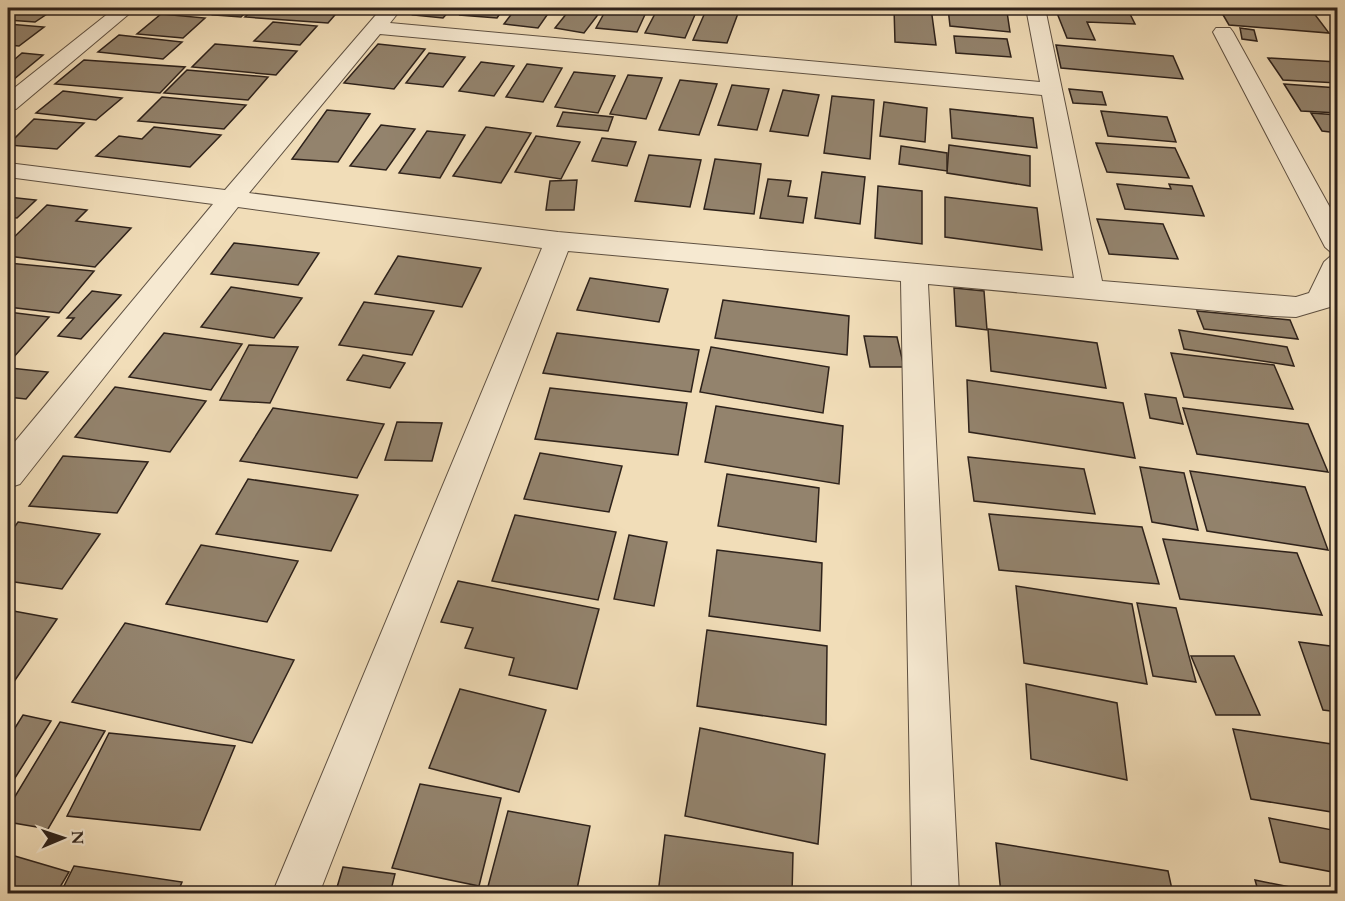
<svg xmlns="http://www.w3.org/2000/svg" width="1345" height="901" viewBox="0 0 1345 901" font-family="Cardo,serif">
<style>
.building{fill:#93836d;stroke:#2e221b;stroke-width:1.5}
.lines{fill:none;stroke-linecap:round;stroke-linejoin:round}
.minor-casing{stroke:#5f5142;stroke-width:2}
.minor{fill:#f6e9d1;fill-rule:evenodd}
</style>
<rect width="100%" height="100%" fill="#f1ddb8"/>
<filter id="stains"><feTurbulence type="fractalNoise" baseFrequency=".00333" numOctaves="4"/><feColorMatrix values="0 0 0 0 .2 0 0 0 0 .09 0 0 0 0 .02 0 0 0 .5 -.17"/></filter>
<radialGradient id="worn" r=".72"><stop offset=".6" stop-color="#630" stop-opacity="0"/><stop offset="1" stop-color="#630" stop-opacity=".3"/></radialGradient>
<!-- building -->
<g class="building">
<polygon points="8,8 56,8 35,22 8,20"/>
<polygon points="166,8 216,8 211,13 164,10"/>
<polygon points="221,8 250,8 241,17 213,15"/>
<polygon points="255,8 341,8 328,23 245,17"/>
<polygon points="420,8 452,8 443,18 413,15"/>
<polygon points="465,8 504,8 497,18 460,15"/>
<polygon points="516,8 552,8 538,28 504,24"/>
<polygon points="571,8 603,8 584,33 555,28"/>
<polygon points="607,8 648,8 637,32 596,28"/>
<polygon points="658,8 697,10 685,38 645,33"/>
<polygon points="707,8 740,8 727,43 693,40"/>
<polygon points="894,8 931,8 936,45 895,42"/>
<polygon points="948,8 1007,12 1010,32 950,26"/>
<polygon points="1055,8 1128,10 1135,24 1087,22 1095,40 1067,38"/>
<polygon points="1219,8 1290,10 1289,8 1310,8 1329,33 1229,25"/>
<polygon points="161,14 205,18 183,38 137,34"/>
<polygon points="273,22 317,26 300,45 254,41"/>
<polygon points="8,24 44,27 19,46 8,45"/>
<polygon points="1240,28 1254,30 1257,41 1242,39"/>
<polygon points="119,35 182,42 163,59 98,52"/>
<polygon points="954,36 1007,39 1011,57 956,53"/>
<polygon points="215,44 297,51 276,75 192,67"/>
<polygon points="378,44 425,49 394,89 344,83"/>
<polygon points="1056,45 1173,56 1183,79 1061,68"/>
<polygon points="22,53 43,55 13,80 8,79 8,65"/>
<polygon points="429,53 465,57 443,87 406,83"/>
<polygon points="1268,58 1338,62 1338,83 1283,80"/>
<polygon points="84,60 185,67 160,93 55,84"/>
<polygon points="481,62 514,66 494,96 459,91"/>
<polygon points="527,64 562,68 543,102 506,97"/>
<polygon points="187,70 268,77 248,100 164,93"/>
<polygon points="574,72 615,76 598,113 555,107"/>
<polygon points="628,75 662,78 646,119 610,114"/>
<polygon points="680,80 717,84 699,135 659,130"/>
<polygon points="1284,84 1338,88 1338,113 1301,111"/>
<polygon points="732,85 769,89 757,130 718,125"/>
<polygon points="1069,89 1102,92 1106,105 1073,103"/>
<polygon points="783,90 819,95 808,136 770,131"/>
<polygon points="63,91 122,98 96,120 36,113"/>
<polygon points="832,96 874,100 870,159 824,153"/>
<polygon points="162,97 246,105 224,129 138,121"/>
<polygon points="884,102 927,108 925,142 880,136"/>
<polygon points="950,109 1033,118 1037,148 952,138"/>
<polygon points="327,110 370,114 338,162 292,159"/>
<polygon points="1101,111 1167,117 1176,142 1108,136"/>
<polygon points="563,112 613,117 608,131 557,126"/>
<polygon points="1311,113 1338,115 1338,133 1322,131"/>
<polygon points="34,119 84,123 57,149 8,145"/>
<polygon points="381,125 415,129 386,170 350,166"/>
<polygon points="154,127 221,135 190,167 96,156 119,136 142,139"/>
<polygon points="486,127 531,133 501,183 453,176"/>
<polygon points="427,131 465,135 440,178 399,173"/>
<polygon points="536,136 580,142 561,179 515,172"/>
<polygon points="602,138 636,142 627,166 592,161"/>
<polygon points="1096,143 1175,148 1189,178 1107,172"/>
<polygon points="949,145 1030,156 1030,186 947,173"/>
<polygon points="901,146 947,153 947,171 899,164"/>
<polygon points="649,155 701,160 690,207 635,201"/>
<polygon points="715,159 761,164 754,214 704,209"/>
<polygon points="822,172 865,177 860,224 815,218"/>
<polygon points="768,179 791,181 788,196 807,198 803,223 760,218"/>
<polygon points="577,180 574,210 546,210 550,181"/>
<polygon points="1117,184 1171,189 1169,184 1192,186 1204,216 1125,209"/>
<polygon points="878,186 922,191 922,244 875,238"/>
<polygon points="8,197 36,200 17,218 8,217"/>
<polygon points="945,197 1037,208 1042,250 945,237"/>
<polygon points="47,205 87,210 76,221 131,228 95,267 8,256 8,243"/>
<polygon points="1097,219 1163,224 1178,259 1109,254"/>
<polygon points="234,243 319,253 298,285 211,274"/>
<polygon points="398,256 481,268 462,307 375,294"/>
<polygon points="8,263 94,271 59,313 8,307"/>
<polygon points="590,278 668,289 659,322 577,310"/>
<polygon points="231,287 302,298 274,338 201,327"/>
<polygon points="954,288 984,291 987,330 956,326"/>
<polygon points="92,291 121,295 81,339 58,336 74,318 67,318"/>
<polygon points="723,300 849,316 847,355 715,338"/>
<polygon points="364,302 434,311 412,355 339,345"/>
<polygon points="1197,311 1290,320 1298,339 1204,329"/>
<polygon points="8,312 49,317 13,358 8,357"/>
<polygon points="988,329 1097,343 1106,388 991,371"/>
<polygon points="1179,330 1287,347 1294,366 1184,349"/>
<polygon points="164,333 242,344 211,390 129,377"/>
<polygon points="557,333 699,350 691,392 543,373"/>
<polygon points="864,336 897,337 904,367 870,367"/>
<polygon points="249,345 298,347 270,403 220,400"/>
<polygon points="711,347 829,367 823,413 700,392"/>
<polygon points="1171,353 1274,365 1293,409 1184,397"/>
<polygon points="363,355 405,363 390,388 347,380"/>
<polygon points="10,368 48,372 26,399 8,397"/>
<polygon points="967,380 1123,403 1135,458 969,432"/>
<polygon points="115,387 206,401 170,452 75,437"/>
<polygon points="550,388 687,403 678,455 535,439"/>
<polygon points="1145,394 1176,398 1183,424 1150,418"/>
<polygon points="716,406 843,426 839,484 705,462"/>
<polygon points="273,408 384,424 357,478 240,461"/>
<polygon points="1183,408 1308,424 1328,472 1197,454"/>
<polygon points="397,422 442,423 432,461 385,460"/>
<polygon points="540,453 622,466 609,512 524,499"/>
<polygon points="63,456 148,462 117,513 29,506"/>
<polygon points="968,457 1084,469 1095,514 974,501"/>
<polygon points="1140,467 1184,473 1198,530 1152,522"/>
<polygon points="1190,471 1305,487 1328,550 1207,531"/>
<polygon points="727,474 819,488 816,542 718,526"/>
<polygon points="248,479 358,495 331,551 216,534"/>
<polygon points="989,514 1142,527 1159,584 999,570"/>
<polygon points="515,515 616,532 598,600 492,581"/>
<polygon points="18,522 100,534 62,589 8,581 8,536"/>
<polygon points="629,535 667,542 654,606 614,599"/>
<polygon points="1163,539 1297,553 1322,615 1180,599"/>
<polygon points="201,545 298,561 267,622 166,604"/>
<polygon points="717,550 822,563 820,631 709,616"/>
<polygon points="458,581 599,609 577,689 509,675 514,658 465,648 473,628 441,622"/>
<polygon points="1016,586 1132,604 1147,684 1024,663"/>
<polygon points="1137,603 1176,608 1196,682 1153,676"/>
<polygon points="8,610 57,619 13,683 8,681"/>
<polygon points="125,623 294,660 252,743 72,702"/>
<polygon points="707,630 827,646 826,725 697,706"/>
<polygon points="1299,642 1338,647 1338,712 1323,710"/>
<polygon points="1191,656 1234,656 1260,715 1216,715"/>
<polygon points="1026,684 1117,703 1127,780 1031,759"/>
<polygon points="460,689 546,710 519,792 429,768"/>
<polygon points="23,715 51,721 8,789 8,739"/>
<polygon points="60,722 105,731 48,829 8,822 8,808"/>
<polygon points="700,728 825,754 818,844 685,816"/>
<polygon points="1233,729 1338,745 1338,813 1251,799"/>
<polygon points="109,733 235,746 200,830 67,816"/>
<polygon points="420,784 501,798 479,886 392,868"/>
<polygon points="508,811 590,826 576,894 486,894"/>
<polygon points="1269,818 1338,831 1338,873 1280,862"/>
<polygon points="665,835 793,853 792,894 658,894"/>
<polygon points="996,843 1168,871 1173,894 1001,894"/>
<polygon points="8,854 69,872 56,894 8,894"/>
<polygon points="74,866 182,882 177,894 60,894"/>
<polygon points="343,867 395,874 390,894 335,894"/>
<polygon points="1255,880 1325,894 1259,894"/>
</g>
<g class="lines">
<!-- minor casing -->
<g class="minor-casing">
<g id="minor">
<polygon points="115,8 136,8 16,109 8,110 8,93"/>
<path d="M387,8L395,9L398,13L390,23L1040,82L1026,8H1045L1102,281L1296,297L1309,293L1324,262L1333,254L1325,247L1213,32L1216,28H1230L1233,32L1338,222V293L1330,307L1296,317L1272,316L928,284L959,894H912L901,281L568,251L319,894H272L542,248L238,207L20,484L8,488V450L213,204L8,177V163L225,190L381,9ZM380,34L1042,95L1074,278L558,232L249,193Z"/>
</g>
</g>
<!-- minor -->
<use href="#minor" class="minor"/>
</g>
<!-- margin -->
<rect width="1345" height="901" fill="none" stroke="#f1ddb8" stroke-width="30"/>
<rect x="9" y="9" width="1327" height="883" fill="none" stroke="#2e221b" stroke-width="3"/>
<rect x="15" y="15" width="1315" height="871" fill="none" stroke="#2e221b" stroke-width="1.5"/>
<!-- north arrow -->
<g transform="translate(63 838) rotate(88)" stroke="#f6e9d1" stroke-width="4.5" paint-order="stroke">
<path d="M0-4.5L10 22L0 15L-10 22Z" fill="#2e221b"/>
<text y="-9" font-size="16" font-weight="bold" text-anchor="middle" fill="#2e221b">N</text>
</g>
<rect width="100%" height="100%" filter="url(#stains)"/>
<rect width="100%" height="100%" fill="url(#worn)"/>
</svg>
